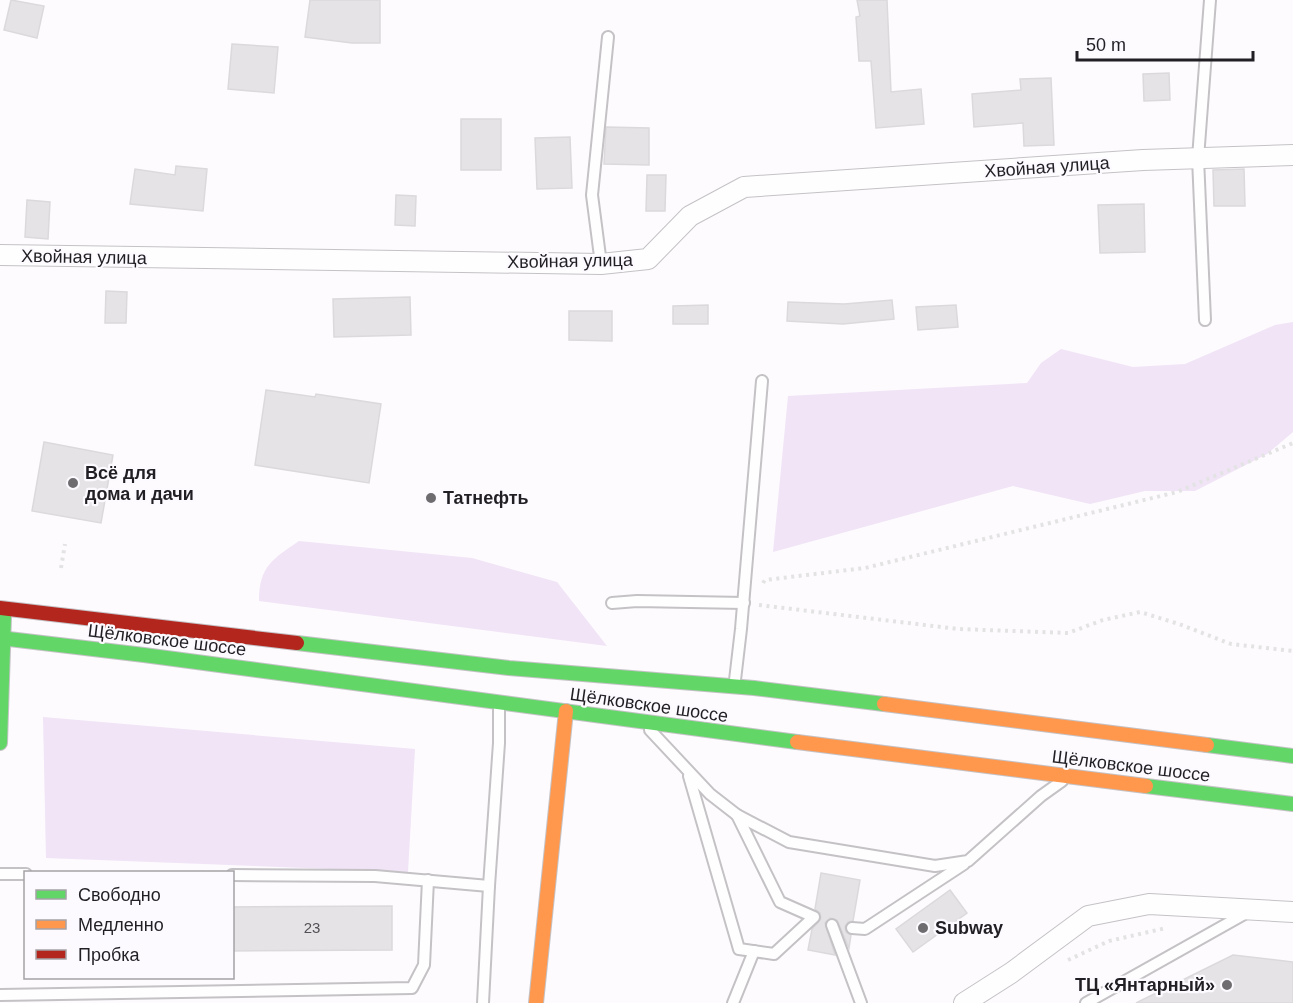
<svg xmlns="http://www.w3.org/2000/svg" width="1293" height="1003" viewBox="0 0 1293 1003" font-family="Helvetica,sans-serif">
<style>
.green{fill:#f0e4f6}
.building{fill:#e6e3e7;stroke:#dbd9dc;stroke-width:1.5}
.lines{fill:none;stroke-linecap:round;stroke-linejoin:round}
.lane-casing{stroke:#c4c2c5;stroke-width:14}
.street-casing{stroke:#c4c2c5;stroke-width:22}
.fast-casing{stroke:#c4c2c5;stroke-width:16}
.slow-casing{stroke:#c4c2c5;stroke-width:16}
.jam-casing{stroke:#c4c2c5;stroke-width:16}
.path{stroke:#e4e3e4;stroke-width:4;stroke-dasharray:3 4.5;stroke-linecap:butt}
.lane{stroke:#fffeff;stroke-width:10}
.street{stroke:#fffeff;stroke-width:20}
.fast{stroke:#63d668;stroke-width:14}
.slow{stroke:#ff974d;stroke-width:14}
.jam{stroke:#b3261e;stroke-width:14}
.poi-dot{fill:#6f6c70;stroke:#fdfaff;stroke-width:2}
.labels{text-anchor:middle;stroke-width:4.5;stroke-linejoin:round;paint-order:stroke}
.number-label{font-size:15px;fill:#545156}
.street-label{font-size:18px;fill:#221f24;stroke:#fdfaff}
.poi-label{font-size:18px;font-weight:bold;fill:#221f24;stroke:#fdfaff;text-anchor:start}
</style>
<rect width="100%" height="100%" fill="#fdfbfe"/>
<!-- green -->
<g class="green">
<polygon points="1293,322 1293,432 1267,454 1195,491 1145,491 1090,504 1013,486 773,552 788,396 1027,383 1041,363 1061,349 1133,367 1185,364 1275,325"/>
<path d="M299,541L472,558L557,582L607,646L259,601C259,566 273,559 299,541Z"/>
<polygon points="43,717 415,749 408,872 46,858"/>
</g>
<!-- building -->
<g class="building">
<polygon points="11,0 44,6 37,38 4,30"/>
<polygon points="310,0 380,0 380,43 352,43 305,37"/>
<polygon points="857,0 887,0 891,92 921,89 924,124 876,128 871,61 859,61 856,17 860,16"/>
<polygon points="232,44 278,47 274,93 228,89"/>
<polygon points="1169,73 1170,100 1144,101 1143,74"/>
<polygon points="1051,78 1054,145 1024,146 1023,123 974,127 972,94 1021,90 1020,79"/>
<rect x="461" y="119" width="40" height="51"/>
<polygon points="606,127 649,128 649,165 604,164"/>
<polygon points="570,137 572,188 537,189 535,138"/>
<polygon points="176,166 207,169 203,211 130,204 135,169 175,175"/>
<polygon points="1244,169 1245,206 1214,206 1213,170"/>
<polygon points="647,175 666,175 665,211 646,211"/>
<polygon points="396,195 416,196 415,226 395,225"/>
<polygon points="27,200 50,202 48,239 25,237"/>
<polygon points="1144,204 1145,252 1100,253 1098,205"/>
<polygon points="106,291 127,292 126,323 105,323"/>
<polygon points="410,297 411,335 334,337 333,299"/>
<polygon points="892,300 894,319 843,324 787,321 788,302 844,304"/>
<polygon points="708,305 708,324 673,324 673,306"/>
<polygon points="956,305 958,327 918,330 916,307"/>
<polygon points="569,311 612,311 612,341 569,340"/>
<polygon points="266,390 315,397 316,394 381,404 369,483 255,465"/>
<polygon points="44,442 113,455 101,523 32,511"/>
<polygon points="821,873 860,880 853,921 848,922 845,927 846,932 851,935 849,948 837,920 830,918 825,923 835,955 808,950 812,929 821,919 820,913 815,909"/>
<polygon points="950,890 967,913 913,952 896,929"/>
<polygon points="392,906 392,950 232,951 232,907"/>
<polygon points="1233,955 1293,962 1293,1003 1136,1003"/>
</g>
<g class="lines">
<!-- lane casing -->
<g class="lane-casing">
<g id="lane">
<polyline points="601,264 592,195 608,37"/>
<polyline points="1205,320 1198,158 1210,0"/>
<polyline points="612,603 637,601 744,603"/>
<polyline points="735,680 741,629 762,381"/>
<polyline points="650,730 710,794 737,815 789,842 935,866 968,861 1041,796 1062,781"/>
<polyline points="689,776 739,949 774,954 814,917 780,902 737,815"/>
<polyline points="0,874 26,874"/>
<polyline points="232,875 375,876 489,886"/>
<polyline points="832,925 861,1003"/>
<polyline points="852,928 865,929 964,864"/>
<polyline points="0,995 412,988 424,965 428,880"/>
<polyline points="483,1003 489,886 499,743 499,704"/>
<polyline points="733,1003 754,951"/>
<polyline points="1086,1003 1248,912"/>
</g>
</g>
<!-- street casing -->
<g class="street-casing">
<g id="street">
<polyline points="0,255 601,264 648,259 690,216 744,187 1143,160 1293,155"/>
<polyline points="964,1003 1011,973 1088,916 1149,904 1293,912"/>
</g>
</g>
<!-- fast casing -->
<g class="fast-casing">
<g id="fast">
<polyline points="0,638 144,655 797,742"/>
<polyline points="297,643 509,668 754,688 884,704"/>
<polyline points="0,743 4,617"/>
<polyline points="1207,745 1293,756"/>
<polyline points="1146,786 1293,804"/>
</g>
</g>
<!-- slow casing -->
<g class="slow-casing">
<g id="slow">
<polyline points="884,704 1207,745"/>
<polyline points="797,742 1146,786"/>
<polyline points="536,1003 566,711"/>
</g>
</g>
<!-- jam casing -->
<g class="jam-casing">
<polyline id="jam" points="0,608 297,643"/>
</g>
<!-- path -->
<g class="path">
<polyline points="61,568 65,544"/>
<polyline points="763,583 765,580 865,568 1177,492 1293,443"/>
<polyline points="759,605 958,629 1068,633 1103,620 1140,612 1179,624 1231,644 1293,651"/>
<polyline points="1068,960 1109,941 1166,928"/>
</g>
<!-- lane -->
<use href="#lane" class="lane"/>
<!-- street -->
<use href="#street" class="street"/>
<!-- fast -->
<use href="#fast" class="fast"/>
<!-- slow -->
<use href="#slow" class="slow"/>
<!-- jam -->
<use href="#jam" class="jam"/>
</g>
<!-- markers -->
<g class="poi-dot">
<circle cx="73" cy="483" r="6"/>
<circle cx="431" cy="498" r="6"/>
<circle cx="923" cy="928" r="6"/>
<circle cx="1227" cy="985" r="6"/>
</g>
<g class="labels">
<!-- number labels -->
<g class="number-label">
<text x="312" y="933">23</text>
</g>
<!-- street labels -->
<g class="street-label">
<text transform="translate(1047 167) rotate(-4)" y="6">Хвойная улица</text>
<text transform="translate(84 257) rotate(1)" y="6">Хвойная улица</text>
<text transform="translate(570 261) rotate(-1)" y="6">Хвойная улица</text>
<text transform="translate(167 640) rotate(7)" y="6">Щёлковское шоссе</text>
<text transform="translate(649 705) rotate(8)" y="6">Щёлковское шоссе</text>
<text transform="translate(1131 766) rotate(7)" y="6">Щёлковское шоссе</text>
</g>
<!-- poi labels -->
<g class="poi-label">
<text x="85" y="479">Всё для<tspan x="85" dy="21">дома и дачи</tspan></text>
<text x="443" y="504">Татнефть</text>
<text x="935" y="934">Subway</text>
<text x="1215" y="991" text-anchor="end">ТЦ «Янтарный»</text>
</g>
</g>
<!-- legend -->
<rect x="24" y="871" width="210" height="108" fill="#fdfaff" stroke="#a5a2a7" stroke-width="1.5"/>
<rect x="36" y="890" width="30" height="9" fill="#63d668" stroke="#a5a2a7" stroke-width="1.5"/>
<text x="78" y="901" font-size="18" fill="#221f24">Свободно</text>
<rect x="36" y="920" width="30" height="9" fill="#ff974d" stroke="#a5a2a7" stroke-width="1.5"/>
<text x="78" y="931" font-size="18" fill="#221f24">Медленно</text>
<rect x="36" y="950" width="30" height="9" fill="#b3261e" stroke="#a5a2a7" stroke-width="1.5"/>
<text x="78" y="961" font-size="18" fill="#221f24">Пробка</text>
<!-- scale -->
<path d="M1077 51v9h176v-9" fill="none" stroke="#221f24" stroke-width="3"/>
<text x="1086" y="51" font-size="18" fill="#221f24" stroke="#fdfaff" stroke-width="4.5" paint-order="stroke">50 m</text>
</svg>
